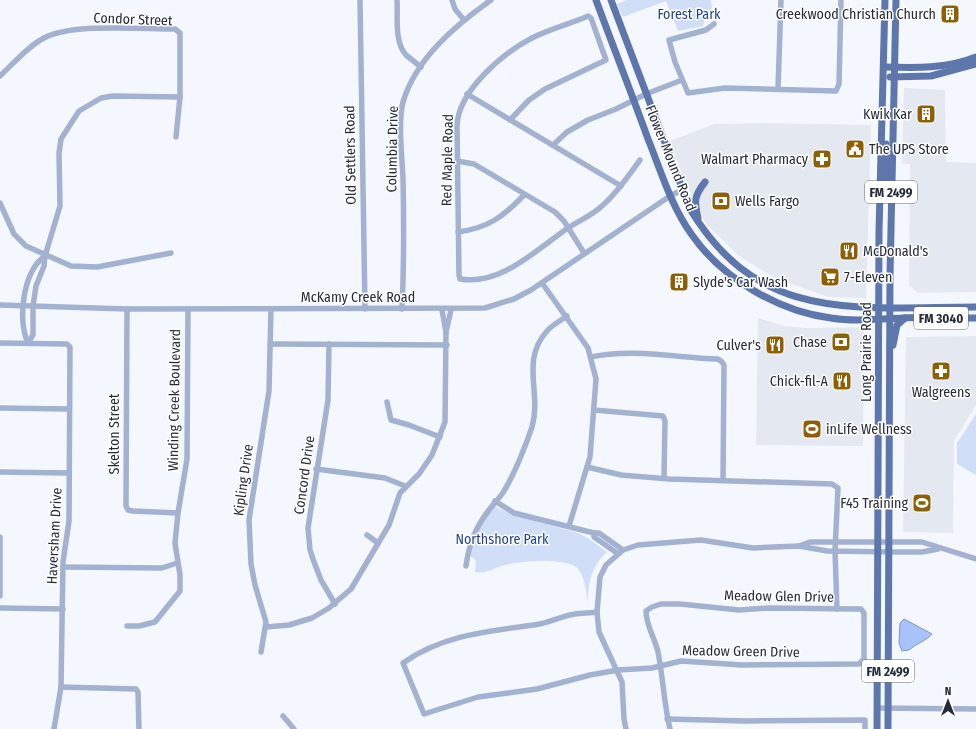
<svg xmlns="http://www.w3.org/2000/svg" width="976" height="729" viewBox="0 0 976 729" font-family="'Fira Sans Condensed',sans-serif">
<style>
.built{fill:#e4e8f0}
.green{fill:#d1def7}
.water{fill:#a8c3fb;stroke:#8195c0}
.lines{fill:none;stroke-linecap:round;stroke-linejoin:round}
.minor{stroke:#a3b2d1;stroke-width:5.5}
.major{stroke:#5d77ad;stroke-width:7}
.labels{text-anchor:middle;stroke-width:3;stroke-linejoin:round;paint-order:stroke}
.shield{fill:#fff;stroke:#666b74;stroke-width:1}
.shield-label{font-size:13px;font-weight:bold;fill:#252b38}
.park-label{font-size:14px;fill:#224290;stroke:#fff}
.poi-label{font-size:14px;fill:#252b38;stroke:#fff;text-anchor:end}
.street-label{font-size:14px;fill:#252b38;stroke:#fff}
</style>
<rect width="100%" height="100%" fill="#f4f8fe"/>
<!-- built -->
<g class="built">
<polygon points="904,88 945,90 946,162 976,163 976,292 918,293 909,285 910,164 902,164"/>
<polygon points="765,123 871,125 866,298 828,297 773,277 739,256 706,224 685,182 670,141 714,124"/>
<polygon points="758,318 785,326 807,328 864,327 863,446 756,445"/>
<polygon points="976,336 976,405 954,441 953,533 903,532 906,337"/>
</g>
<!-- green -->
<g class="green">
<polygon points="627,0 711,0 712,10 705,16 703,26 678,31 666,1 623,17 617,4"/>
<polygon points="976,414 976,475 957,464 957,443"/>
<path d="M494,506L513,515L578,533L588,538L607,552C592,566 588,582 588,602C586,592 585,577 578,569C568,557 516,561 502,566C492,569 486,574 475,572L476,561L470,555L475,534Z"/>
</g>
<!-- water -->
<path class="water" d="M904,619L932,634C926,641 917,643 909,650L902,651L899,643L900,623Z"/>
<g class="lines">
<!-- minor -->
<g class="minor">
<polyline points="360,0 365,309"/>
<path d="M397,0C398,16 394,42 406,55C411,59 416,63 421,67"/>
<polyline points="452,0 455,9 464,20"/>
<polyline points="714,24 706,30 669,40 675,62 688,93 725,88 836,91 839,84 841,0"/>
<path d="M0,76C14,63 27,47 44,38C72,23 141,29 175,29L180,33V97L176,137"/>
<polyline points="778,89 781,0"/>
<polyline points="467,94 621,186"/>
<path d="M510,120L529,100L545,89L606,60L591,18L588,16C570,24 550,29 532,38C503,53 458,91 457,126L459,275L460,279C501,286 537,249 568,228C580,220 593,215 603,205C618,192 629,175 640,160"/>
<polyline points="553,145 567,132 588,120 616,109 646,94 682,80"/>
<polyline points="457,161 474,164 555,212 564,221 584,253"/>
<polyline points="0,203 14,234 26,246 71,266 97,267 171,253"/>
<path d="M458,232C488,228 503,217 524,195"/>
<polyline points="542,283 588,348 596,379 590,457 569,526"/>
<polyline points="0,305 127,309 485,308 514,299 531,290 670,196 682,190"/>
<polyline points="127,309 126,506 128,510 133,511 178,513"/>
<path d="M402,309C404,266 404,222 403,178C402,157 398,122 403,102C416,58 456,25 491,0"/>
<polyline points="446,332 451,310"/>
<polyline points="0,343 67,344 70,347 69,521 63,562 61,687 54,729"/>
<polyline points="28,343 33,335 33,306 36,286 44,266 45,256 60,206 59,153 61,139 79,111 101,98 113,96 180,97"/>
<path d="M28,343C17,320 23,271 45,256"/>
<polyline points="270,344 447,345"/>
<polyline points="329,344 328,400 308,528 310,550 314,562 321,580 335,604"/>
<path d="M591,357C632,348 677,358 718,359L722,362L724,365L723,480"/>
<polyline points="387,402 391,420 409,425 440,437"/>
<polyline points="0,408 69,409"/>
<polyline points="594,410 663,416 665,421 664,478"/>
<polyline points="587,467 621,475 669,479 832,484 838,488 835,551 837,609"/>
<polyline points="316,469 385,478 405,486"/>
<polyline points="0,472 69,473"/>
<polyline points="495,501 514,513 594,533 599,533 623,550"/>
<polyline points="594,533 594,537 617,553"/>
<polyline points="367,535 378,543"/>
<polyline points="0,537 0,596"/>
<polyline points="799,546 810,542 922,542 976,559"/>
<path d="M466,566C469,544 475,528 489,510C493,504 500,498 504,491C514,475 526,445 532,427C542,393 520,361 547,331C552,325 560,321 567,316"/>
<polyline points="63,567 162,568 177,563"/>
<polyline points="0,608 63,609"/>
<path d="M597,612C590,613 582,613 575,614C561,616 549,623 534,625C489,631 442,635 403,663L424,714L478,697L537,689L590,675L618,670L652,668L681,661L742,665L859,664L864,659V613L861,609H857L769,608L739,610L680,604H661L652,607L646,611C646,626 655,638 658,652C663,677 664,704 670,729"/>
<polyline points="127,626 139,626 155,622 180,591 180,575 175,543 178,513 187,459 188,309"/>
<polyline points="266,627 289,625 312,618 329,608 351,589 389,525 400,493 419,474 432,455 445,422 446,332 442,310"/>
<polyline points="261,652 266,622 255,585 251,564 249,520 269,391 271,309"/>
<polyline points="61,687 136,689 138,692 139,729"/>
<polyline points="877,708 976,709"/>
<polyline points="283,716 294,729"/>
<polyline points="667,719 745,721 865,720 865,729"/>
<polyline points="626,729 624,719 622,682 599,632 597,612 600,577 606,565 623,550 638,545 701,540 753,548 799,546 827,551 894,552 922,552 938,549"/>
</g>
<!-- major -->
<g class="major">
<path d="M596,0C613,46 631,92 648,139C661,171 671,206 692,235C722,278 779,312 831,318C855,322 879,319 903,318C928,317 952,318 976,318"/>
<path d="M611,0L690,209C760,325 858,307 976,307"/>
<path d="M884,67C916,68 946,69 976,57"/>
<polyline points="890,77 931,76 976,64"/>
<polyline points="886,144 886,162 891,172"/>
<polyline points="881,167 886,174 886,197"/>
<path d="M698,218C694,201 694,196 705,182"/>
<polyline points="893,345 897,325 905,318"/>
<polyline points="877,729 879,231 885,0"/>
<polyline points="888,729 890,275 896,0"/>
</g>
</g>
<!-- icons -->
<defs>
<g id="building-square" transform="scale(1)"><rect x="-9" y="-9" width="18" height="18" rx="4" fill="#8d6006" stroke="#fff"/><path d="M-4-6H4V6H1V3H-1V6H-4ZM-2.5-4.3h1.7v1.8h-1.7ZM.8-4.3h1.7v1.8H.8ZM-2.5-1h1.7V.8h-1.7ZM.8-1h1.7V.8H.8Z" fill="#fff"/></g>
<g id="civic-square" transform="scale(1)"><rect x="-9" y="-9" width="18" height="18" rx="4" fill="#8d6006" stroke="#fff"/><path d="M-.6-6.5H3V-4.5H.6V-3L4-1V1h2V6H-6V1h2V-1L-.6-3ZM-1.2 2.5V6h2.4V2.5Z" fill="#fff"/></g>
<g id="pharmacy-square" transform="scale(1)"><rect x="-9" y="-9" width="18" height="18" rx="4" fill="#8d6006" stroke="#fff"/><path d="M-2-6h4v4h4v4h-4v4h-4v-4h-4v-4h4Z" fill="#fff"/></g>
<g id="bank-square" transform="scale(1)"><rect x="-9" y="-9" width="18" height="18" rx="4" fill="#8d6006" stroke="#fff"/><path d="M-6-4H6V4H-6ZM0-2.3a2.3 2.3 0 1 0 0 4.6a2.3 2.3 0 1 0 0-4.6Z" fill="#fff"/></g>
<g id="restaurant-square" transform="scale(1)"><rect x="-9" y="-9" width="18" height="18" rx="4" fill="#8d6006" stroke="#fff"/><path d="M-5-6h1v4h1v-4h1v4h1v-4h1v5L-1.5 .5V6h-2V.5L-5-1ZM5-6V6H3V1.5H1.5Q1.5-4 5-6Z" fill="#fff"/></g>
<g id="supermarket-square" transform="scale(1)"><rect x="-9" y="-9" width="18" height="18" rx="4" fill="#8d6006" stroke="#fff"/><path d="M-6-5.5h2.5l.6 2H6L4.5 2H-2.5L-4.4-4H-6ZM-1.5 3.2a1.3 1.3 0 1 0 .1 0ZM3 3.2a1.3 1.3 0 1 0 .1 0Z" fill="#fff"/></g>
<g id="stadium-square" transform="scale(1)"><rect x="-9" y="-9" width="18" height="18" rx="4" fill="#8d6006" stroke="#fff"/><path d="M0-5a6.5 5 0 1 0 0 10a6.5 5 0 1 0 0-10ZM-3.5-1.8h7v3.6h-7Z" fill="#fff"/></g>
</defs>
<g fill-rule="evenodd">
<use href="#building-square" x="950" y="14"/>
<use href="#building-square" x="926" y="114"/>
<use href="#civic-square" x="855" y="149"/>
<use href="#pharmacy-square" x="822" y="159"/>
<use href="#bank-square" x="721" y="201"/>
<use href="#restaurant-square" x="849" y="251"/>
<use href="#supermarket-square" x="830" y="277"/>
<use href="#building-square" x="679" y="282"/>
<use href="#bank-square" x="841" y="342"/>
<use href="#restaurant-square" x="775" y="345"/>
<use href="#pharmacy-square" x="941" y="371"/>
<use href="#restaurant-square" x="842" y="381"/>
<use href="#stadium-square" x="812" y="429"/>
<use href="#stadium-square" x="922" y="503"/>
</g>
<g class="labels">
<!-- shield labels -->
<g class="shield">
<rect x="865" y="181" width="52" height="22" rx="3"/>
<rect x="914" y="307" width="54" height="22" rx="3"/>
<rect x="862" y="660" width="52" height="22" rx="3"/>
</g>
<g class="shield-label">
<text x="891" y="197">FM 2499</text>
<text x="941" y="323">FM 3040</text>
<text x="888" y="676">FM 2499</text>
</g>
<!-- park labels -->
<g class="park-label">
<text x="689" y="19">Forest Park</text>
<text x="502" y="544">Northshore Park</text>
</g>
<!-- poi labels -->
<g class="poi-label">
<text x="936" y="19">Creekwood Christian Church</text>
<text x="912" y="119">Kwik Kar</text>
<text x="869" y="154" text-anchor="start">The UPS Store</text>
<text x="808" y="164">Walmart Pharmacy</text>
<text x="735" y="206" text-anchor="start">Wells Fargo</text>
<text x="863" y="256" text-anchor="start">McDonald's</text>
<text x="844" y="282" text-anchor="start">7-Eleven</text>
<text x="693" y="287" text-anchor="start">Slyde's Car Wash</text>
<text x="827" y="347">Chase</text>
<text x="761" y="350">Culver's</text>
<text x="828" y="386">Chick-fil-A</text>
<text x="941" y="397" text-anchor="middle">Walgreens</text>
<text x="826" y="434" text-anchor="start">inLife Wellness</text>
<text x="908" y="508">F45 Training</text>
</g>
<!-- street labels -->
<g class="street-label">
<text transform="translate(133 19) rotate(2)" y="5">Condor Street</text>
<text transform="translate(392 149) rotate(-89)" y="5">Columbia Drive</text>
<text transform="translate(350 155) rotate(-91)" y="5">Old Settlers Road</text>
<text transform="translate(671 158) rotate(68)" y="5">Flower Mound Road</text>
<text transform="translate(447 160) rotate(-89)" y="5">Red Maple Road</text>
<text x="358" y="302">McKamy Creek Road</text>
<text transform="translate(866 352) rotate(-90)" y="5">Long Prairie Road</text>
<text transform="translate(174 400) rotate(-89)" y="5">Winding Creek Boulevard</text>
<text transform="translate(114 434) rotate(-90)" y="5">Skelton Street</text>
<text transform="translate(304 475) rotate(-82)" y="5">Concord Drive</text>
<text transform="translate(243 480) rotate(-82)" y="5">Kipling Drive</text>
<text transform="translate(54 536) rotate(-87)" y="5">Haversham Drive</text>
<text transform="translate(779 596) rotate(1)" y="5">Meadow Glen Drive</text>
<text transform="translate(741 651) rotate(1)" y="5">Meadow Green Drive</text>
</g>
</g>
<!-- north arrow -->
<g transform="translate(948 701)" stroke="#ffffff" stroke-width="3" paint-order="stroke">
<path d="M0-3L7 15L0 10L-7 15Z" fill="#252b38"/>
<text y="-6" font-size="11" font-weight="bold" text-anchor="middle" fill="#252b38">N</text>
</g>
</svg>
